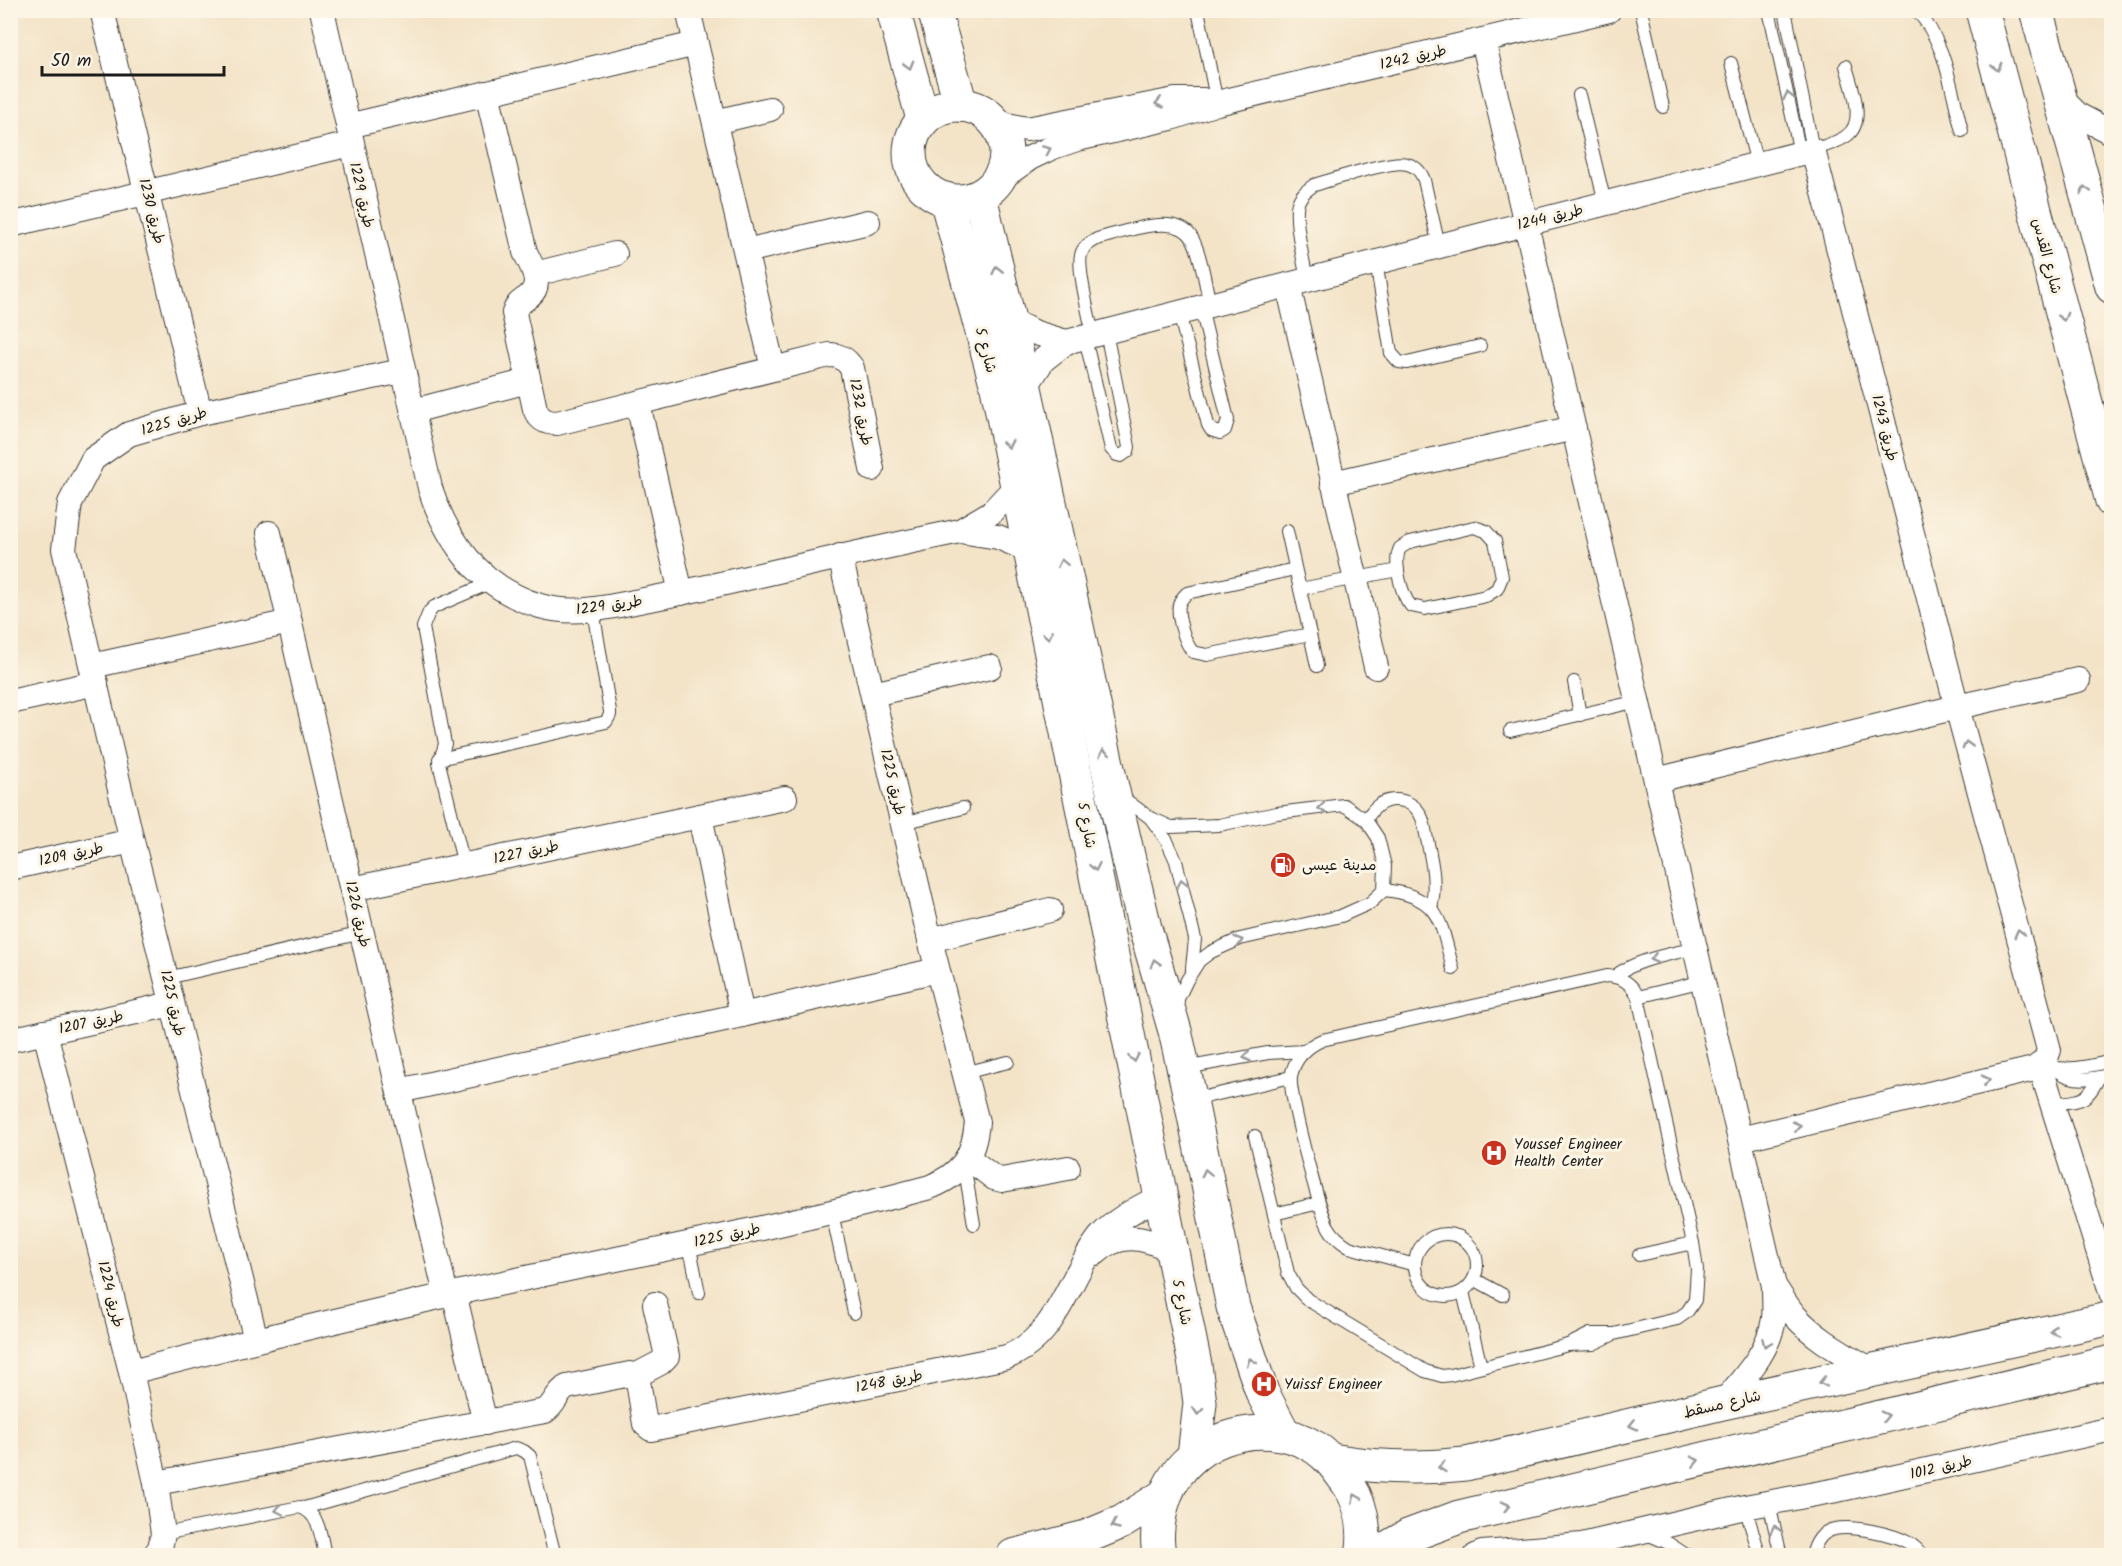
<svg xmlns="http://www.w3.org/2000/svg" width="2122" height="1566" viewBox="0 0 2122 1566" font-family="Kalam,'Playpen Sans Arabic',sans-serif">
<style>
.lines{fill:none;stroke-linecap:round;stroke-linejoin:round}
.lane-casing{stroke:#3c3a36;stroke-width:14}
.street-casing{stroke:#3c3a36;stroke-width:26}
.secondary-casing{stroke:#3c3a36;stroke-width:35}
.lane{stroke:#fff;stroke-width:12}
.street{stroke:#fff;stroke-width:24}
.secondary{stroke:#fff;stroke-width:33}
.oneway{stroke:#999}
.labels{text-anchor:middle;stroke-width:6;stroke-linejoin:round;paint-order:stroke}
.street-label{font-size:15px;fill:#1c1c1c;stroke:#fcf5e5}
.poi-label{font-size:15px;fill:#1c1c1c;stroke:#fcf5e5;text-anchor:start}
</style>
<rect width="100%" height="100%" fill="#fcf5e5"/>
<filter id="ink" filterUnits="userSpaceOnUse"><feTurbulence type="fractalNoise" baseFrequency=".0167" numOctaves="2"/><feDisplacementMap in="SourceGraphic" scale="12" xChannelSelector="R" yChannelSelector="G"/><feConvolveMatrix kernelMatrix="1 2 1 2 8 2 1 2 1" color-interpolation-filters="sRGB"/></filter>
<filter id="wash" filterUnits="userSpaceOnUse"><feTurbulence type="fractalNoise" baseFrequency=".008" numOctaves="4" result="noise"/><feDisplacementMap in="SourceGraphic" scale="24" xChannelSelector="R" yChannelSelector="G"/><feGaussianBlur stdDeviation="1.35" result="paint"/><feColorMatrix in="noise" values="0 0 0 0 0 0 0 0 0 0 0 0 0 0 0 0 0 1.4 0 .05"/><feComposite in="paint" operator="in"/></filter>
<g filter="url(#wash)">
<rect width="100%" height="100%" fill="#f3e3c7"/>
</g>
<g filter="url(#ink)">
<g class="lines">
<!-- lane casing -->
<g class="lane-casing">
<g id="lane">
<polyline points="1198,10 1217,103"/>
<polyline points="1641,10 1663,107"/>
<polyline points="1769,10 1800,153"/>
<path d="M1785,10L1813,150C1824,146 1836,143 1845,137C1868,123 1851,86 1846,66"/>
<path d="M1916,10C1946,41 1951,90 1962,131"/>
<polyline points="1731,63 1757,164"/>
<polyline points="1579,95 1605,203"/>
<polyline points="1376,262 1391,353 1399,362 1407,363 1480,346"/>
<path d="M1307,280C1304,262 1293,218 1298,203C1301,194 1307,190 1314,185C1332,180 1392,159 1407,164C1416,166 1421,172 1424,180L1439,246"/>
<polyline points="1179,313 1208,425 1211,430 1220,433 1225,430 1228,420 1201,308"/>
<path d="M1093,336C1090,319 1077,268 1081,255C1083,247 1089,243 1097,239C1121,233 1176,211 1192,238C1201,253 1206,288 1210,305"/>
<polyline points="1085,338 1111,449 1117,455 1121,456 1128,451 1129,447 1106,332"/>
<path d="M1474,527L1486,531L1495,541L1502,577L1497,589L1486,596L1425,609L1411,606C1401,595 1393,561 1400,548L1410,542Z"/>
<polyline points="1287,531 1317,666"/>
<path d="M1295,569L1187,593C1183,597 1180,600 1179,605C1177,617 1185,644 1193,652L1207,655L1310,634"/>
<polyline points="1300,589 1398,570"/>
<polyline points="1574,682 1580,715"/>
<polyline points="1510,731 1638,701"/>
<polyline points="439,759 606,722 610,715 610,711 593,610"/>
<polyline points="1122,797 1149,817 1171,827 1219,825 1277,813 1344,805 1366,820 1378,838 1385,866 1384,890 1370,903 1341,916 1240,939 1211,952 1199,961 1187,980 1177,1001 1177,1006"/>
<polyline points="1151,819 1167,841 1176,861 1195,939 1192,968"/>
<path d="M1366,820C1373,808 1381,800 1395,800C1406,800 1417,806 1421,816C1425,823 1425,832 1427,839C1432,863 1437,884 1431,908"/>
<polyline points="903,823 963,808"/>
<polyline points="464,865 439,763 445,744 423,627 429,612 434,607 492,582"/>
<path d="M1384,890C1441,896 1440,921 1453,969"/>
<path d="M1615,976C1637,959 1669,955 1695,948"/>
<polyline points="167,978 362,933"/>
<polyline points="1638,997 1703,981"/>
<path d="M2040,1065C2066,1072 2086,1067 2112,1061"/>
<polyline points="1185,1068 1268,1053 1305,1051"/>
<path d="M2057,1070C2073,1083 2092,1079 2112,1074"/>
<polyline points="964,1073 1008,1062"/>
<polyline points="1192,1100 1291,1077"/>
<path d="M2052,1104C2080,1100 2086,1104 2099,1077"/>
<polyline points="1255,1136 1288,1273 1296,1288 1308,1300 1425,1371 1442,1376 1451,1375 1568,1345 1590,1334 1613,1334"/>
<polyline points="964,1164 974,1224"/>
<polyline points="832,1213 854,1313"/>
<polyline points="1274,1214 1319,1203"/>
<circle cx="1446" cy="1265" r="31"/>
<polyline points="689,1243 699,1293"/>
<polyline points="1639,1255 1693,1243"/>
<path d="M1415,1265L1349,1247C1341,1242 1334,1237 1329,1228C1320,1214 1288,1092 1291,1077C1294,1059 1306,1047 1322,1040L1607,976C1622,977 1632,983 1638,997L1693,1243L1697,1269L1695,1300L1687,1312L1677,1319L1614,1334L1593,1344L1568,1345"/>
<polyline points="1474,1279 1503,1295"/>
<polyline points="1463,1292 1481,1367"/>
<polyline points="1769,1503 1781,1556"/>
<polyline points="1745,1507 1760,1556"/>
<polyline points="304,1508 516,1448 524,1451 530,1456 555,1556"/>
<path d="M163,1534L300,1507C320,1514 321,1537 325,1556"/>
<polyline points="1647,1534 1668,1543 1688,1556"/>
<path d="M1812,1556C1815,1543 1822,1531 1835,1529C1852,1525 1894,1534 1909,1543C1914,1546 1919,1551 1923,1556"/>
</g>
</g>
<!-- street casing -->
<g class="street-casing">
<g id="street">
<polyline points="102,10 200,413"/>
<path d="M322,10L430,488C448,544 481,588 540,606C575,616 609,607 644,600C683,593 721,584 760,575C826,560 893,545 960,531L992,512L1017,485"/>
<polyline points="688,10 773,368"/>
<path d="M1483,40L1774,1286C1774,1297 1775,1309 1774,1319C1768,1354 1744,1377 1723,1403"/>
<path d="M487,93L525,252C531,265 544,284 529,296C522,302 517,303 514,313L535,409C539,419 546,423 557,423L829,355C840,355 846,359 852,368L872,469"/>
<polyline points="2058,95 2078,115 2112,133"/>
<polyline points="991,118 1002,124 1027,129 1175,100 1203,100"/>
<polyline points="715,122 770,109"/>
<polyline points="348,126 696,44"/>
<polyline points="997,181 1030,158 1053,147 1077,139 1171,118 1217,103 1609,10"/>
<polyline points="10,225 351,144"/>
<polyline points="746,251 868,222"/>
<polyline points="535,274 615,254"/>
<polyline points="1288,285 1376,667"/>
<polyline points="1009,320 1036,333 1066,342"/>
<polyline points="1025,388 1043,360 1066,342 1813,150 1957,707 2049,1050 2045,1061 2034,1069 1740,1139"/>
<polyline points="638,404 681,593"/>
<polyline points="413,411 528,381"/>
<polyline points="1333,483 1574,428"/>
<polyline points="960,531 998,537 1031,551"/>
<polyline points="269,533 446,1295"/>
<polyline points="92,666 290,622"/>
<polyline points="873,694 990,667"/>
<polyline points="10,702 96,683"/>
<polyline points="1656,780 1957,707 2078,680"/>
<polyline points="700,816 742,1015"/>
<polyline points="10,868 132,841"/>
<polyline points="352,889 785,798"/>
<polyline points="930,940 1050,910"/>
<polyline points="45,1032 131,1372 156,1483 163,1534 160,1548 154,1556"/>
<polyline points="10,1040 172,1004"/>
<polyline points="2040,1065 2112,1295"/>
<polyline points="399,1091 742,1015 937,970"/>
<polyline points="968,1158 994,1178 1002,1180 1068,1168"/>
<path d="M1096,1253C1120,1231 1144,1237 1171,1250"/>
<path d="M1774,1286C1781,1296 1788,1308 1796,1317C1818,1341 1847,1355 1874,1372"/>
<polyline points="454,1293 485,1423"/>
<polyline points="256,1340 132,841 64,549 70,503 93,459 129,434 200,413 402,371"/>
<path d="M131,1372C239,1344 348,1317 457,1293C615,1258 774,1229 930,1187C962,1174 974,1156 977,1122L930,940L840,556"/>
<polyline points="635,1376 660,1363 667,1356 655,1304"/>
<path d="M156,1483L545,1411C555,1405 556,1393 567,1387L630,1374L638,1381L645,1424L651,1429L1007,1357C1060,1335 1067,1278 1100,1237C1115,1219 1140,1207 1161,1196"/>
<polyline points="1476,1556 1482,1553 1582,1545 1745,1507 1837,1490 2112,1429"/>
</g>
</g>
<!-- secondary casing -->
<g class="secondary-casing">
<g id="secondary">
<polyline points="893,10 923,119"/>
<polyline points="934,10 961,105"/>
<polyline points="1982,10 2112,501"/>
<polyline points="2036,10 2112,287"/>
<circle cx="958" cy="153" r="48"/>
<polyline points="980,196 1025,388 1112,787 1145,928 1175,1031 1191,1101 1233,1307 1262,1392 1284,1434"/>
<polyline points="946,199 997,387 1195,1365 1200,1403 1194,1456"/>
<path d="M1331,1460C1377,1468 1420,1469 1466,1464L1723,1403L2112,1318"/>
<polyline points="1013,1556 1086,1537 1122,1522 1165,1495"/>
<path d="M1160,1556C1155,1540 1158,1522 1162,1506C1179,1440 1260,1412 1316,1448C1328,1456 1336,1467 1344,1478C1361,1500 1367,1528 1362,1556"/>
<polyline points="1373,1556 1408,1536 1459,1517 2112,1362"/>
</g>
</g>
<!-- lane -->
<use href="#lane" class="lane"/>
<!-- street -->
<use href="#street" class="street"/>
<!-- secondary -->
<use href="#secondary" class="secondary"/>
</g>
<!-- one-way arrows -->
<defs><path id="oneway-chevron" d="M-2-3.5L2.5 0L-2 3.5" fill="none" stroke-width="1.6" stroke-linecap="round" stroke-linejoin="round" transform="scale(1.5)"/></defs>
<g class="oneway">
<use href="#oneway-chevron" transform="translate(909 65) rotate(74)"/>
<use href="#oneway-chevron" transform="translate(1997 67) rotate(75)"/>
<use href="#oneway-chevron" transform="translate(1788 96) rotate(-102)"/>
<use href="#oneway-chevron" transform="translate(1159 103) rotate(168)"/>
<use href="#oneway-chevron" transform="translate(1047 150) rotate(-24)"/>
<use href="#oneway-chevron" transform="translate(2085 190) rotate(-105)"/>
<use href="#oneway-chevron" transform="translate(997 270) rotate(-103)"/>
<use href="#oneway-chevron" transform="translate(2063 317) rotate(75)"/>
<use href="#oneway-chevron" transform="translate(1008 444) rotate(78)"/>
<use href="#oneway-chevron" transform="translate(1062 563) rotate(-102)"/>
<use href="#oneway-chevron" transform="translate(1048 635) rotate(79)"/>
<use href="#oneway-chevron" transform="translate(1967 745) rotate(-105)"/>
<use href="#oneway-chevron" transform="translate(1104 753) rotate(-102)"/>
<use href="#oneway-chevron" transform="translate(1322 808) rotate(174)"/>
<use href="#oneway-chevron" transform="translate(1095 867) rotate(79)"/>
<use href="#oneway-chevron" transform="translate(1182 883) rotate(-104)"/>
<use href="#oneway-chevron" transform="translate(2019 933) rotate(-105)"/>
<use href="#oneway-chevron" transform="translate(1239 941) rotate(-18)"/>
<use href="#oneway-chevron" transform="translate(1654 959) rotate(166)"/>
<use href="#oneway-chevron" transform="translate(1155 963) rotate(-106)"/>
<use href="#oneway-chevron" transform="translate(1247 1057) rotate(170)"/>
<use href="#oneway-chevron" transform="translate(1134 1058) rotate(79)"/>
<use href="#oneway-chevron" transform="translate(1986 1080) rotate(-13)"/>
<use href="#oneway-chevron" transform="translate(1797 1126) rotate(-13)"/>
<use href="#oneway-chevron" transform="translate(1206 1173) rotate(-102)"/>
<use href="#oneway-chevron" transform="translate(2054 1331) rotate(167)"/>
<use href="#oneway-chevron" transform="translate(1766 1343) rotate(113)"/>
<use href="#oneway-chevron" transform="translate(1251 1362) rotate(-110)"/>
<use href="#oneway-chevron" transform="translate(1823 1382) rotate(168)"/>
<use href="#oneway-chevron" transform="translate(1198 1411) rotate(95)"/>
<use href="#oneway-chevron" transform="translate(1885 1416) rotate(-13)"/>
<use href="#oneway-chevron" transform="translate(1633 1425) rotate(167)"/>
<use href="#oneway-chevron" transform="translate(1695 1461) rotate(-13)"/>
<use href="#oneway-chevron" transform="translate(1442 1467) rotate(174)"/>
<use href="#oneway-chevron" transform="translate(1356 1498) rotate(-112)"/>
<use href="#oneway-chevron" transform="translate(1506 1506) rotate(-13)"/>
<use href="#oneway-chevron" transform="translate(279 1510) rotate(168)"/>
<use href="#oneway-chevron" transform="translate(1115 1525) rotate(156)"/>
<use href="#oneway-chevron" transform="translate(1775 1529) rotate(-103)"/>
</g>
</g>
<!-- icons -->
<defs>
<g id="fuel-disc" transform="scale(1.35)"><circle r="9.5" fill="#c8321e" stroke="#fcf5e5"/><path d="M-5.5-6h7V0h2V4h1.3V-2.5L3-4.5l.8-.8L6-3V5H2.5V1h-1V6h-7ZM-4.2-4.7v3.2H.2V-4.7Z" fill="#fff"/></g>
<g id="hospital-disc" transform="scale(1.35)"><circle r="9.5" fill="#c8321e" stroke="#fcf5e5"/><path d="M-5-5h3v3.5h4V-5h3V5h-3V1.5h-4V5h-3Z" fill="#fff"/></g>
</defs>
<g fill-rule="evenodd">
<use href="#fuel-disc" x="1283" y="865"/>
<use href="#hospital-disc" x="1494" y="1153"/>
<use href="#hospital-disc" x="1264" y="1384"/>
</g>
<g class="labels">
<!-- street labels -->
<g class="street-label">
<text transform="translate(1413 57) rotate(-13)" y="5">طريق 1242</text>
<text transform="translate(362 195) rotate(77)" y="5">طريق 1229</text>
<text transform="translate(152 211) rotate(76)" y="5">طريق 1230</text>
<text transform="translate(1550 217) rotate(-14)" y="5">طريق 1244</text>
<text transform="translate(2047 256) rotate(75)" y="5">شارع القدس</text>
<text transform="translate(986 350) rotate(75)" y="5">شارع 5</text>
<text transform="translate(861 412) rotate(79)" y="5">طريق 1232</text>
<text transform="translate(174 421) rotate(-16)" y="5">طريق 1225</text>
<text transform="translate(1885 428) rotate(76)" y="5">طريق 1243</text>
<text transform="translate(609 605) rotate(-8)" y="5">طريق 1229</text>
<text transform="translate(893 782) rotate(77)" y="5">طريق 1225</text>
<text transform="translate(1087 825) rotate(79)" y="5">شارع 5</text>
<text transform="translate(526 852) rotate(-12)" y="5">طريق 1227</text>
<text transform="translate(71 854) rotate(-12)" y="5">طريق 1209</text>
<text transform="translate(358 914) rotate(77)" y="5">طريق 1226</text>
<text transform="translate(173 1003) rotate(77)" y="5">طريق 1225</text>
<text transform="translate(91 1022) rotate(-12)" y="5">طريق 1207</text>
<text transform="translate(727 1235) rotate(-12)" y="5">طريق 1225</text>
<text transform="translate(111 1294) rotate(76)" y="5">طريق 1224</text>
<text transform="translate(1182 1302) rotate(78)" y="5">شارع 5</text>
<text transform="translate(889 1381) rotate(-11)" y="5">طريق 1248</text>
<text transform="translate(1722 1404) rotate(-13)" y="5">شارع مسقط</text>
<text transform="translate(1941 1467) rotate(-13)" y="5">طريق 1012</text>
</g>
<!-- poi labels -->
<g class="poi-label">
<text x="1302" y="870">مدينة عيسى</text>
<text x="1514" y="1149">Youssef Engineer<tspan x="1514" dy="17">Health Center</tspan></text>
<text x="1284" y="1389">Yuissf Engineer</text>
</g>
</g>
<!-- margin -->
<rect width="2122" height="1566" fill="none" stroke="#fcf5e5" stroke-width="36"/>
<!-- scale -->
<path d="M42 66v9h182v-9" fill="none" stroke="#1c1c1c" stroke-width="3"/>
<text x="51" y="66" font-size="18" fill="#1c1c1c" stroke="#fcf5e5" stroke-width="4.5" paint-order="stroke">50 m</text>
</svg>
